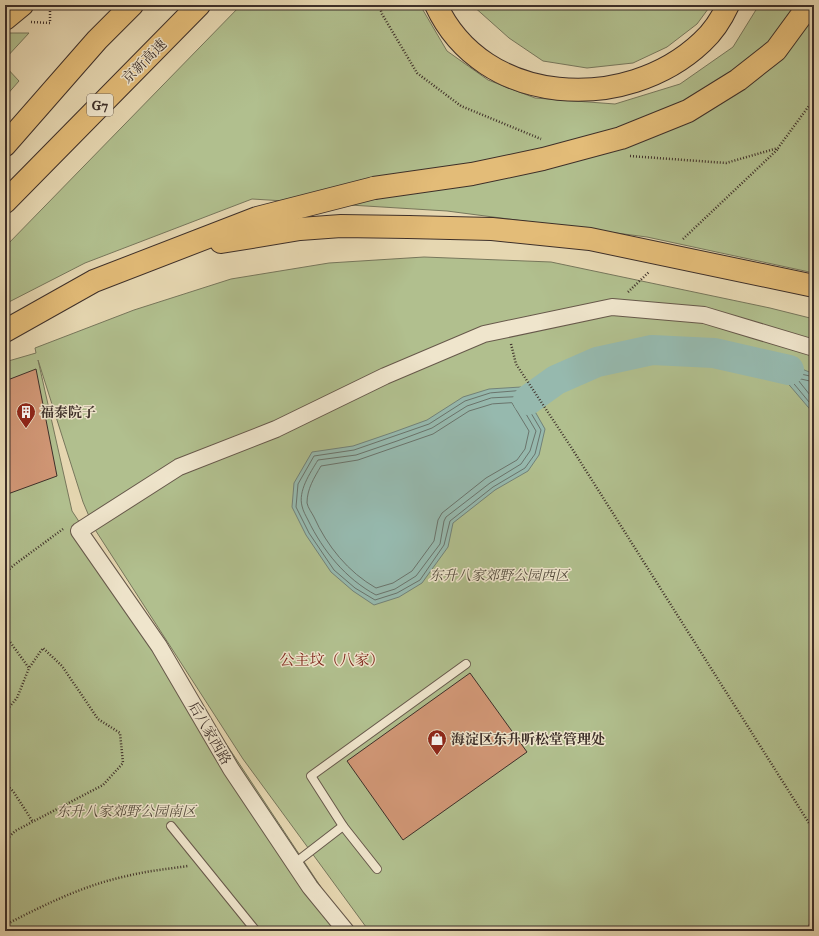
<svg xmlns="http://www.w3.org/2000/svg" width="819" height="936" viewBox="0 0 819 936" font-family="'IM FELL Great Primer','Noto Serif SC',serif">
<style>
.green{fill:#b1bf8e;stroke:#77775c}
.water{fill:#96b9ae;stroke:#728279}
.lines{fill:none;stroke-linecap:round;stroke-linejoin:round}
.shore{stroke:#6a746c;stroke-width:1}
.river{stroke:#96b9ae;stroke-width:30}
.building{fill:#d19776;stroke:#3d2f29}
.service-casing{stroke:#67594b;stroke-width:10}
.minor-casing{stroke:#67594b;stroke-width:18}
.motorway-casing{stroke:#3d2f29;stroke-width:24}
.path{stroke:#3d2f29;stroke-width:2.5;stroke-dasharray:1 2;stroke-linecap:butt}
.service{stroke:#efe5cc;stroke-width:8}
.minor{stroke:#efe5cc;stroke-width:16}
.motorway{stroke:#e3bc78;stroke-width:22}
.motorway-bridge-casing{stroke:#3d2f29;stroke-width:24;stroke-linecap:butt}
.motorway-bridge{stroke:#e3bc78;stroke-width:22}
.labels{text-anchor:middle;stroke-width:3;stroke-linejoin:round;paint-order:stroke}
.shield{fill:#efe5cc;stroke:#72665a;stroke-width:1}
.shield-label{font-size:13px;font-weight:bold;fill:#3d2f29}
.street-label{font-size:14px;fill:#3d2f29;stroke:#efe5cc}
.poi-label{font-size:14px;font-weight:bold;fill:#3d2f29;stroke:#efe5cc;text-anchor:start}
.park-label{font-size:14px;font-style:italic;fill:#544c3d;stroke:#efe5cc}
.neighbourhood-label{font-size:15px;fill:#7a1f14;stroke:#efe5cc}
</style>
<rect width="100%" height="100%" fill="#e6d7b1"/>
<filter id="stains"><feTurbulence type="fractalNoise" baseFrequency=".005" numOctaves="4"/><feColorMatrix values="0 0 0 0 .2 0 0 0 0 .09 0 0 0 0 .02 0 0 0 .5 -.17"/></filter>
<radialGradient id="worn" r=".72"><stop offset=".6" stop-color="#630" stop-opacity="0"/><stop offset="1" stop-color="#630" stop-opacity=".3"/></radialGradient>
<!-- green -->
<g class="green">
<polygon points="241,5 420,5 447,51 488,80 535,98 615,104 680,84 733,47 759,5 814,5 814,273 647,237 447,211 252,199 85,263 5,304 5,247"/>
<polygon points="472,5 711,5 697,24 667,47 633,63 587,68 543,61 509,38"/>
<polygon points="5,33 29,33 5,59"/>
<polygon points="5,66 19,81 5,97"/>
<polygon points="424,257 551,262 770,308 814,319 814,931 369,931 243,759 94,528 83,502 38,360 72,511 350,931 5,931 5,362 36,353 35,348 134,310 231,279 329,263"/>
</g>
<!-- water -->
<g class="water">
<polygon points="802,369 814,374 814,414 785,380 789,370"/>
<polygon points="521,387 545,429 539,455 528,471 495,490 453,523 448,547 422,583 399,597 374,605 353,591 331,572 306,535 292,507 294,483 312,452 353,446 394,432 427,420 463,397 489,389"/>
</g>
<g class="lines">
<!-- shore -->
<g class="shore">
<polyline points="814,377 801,374 793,374 790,379 814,408"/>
<polyline points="814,382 801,379 798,380 814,400"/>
<polygon points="518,391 541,430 535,454 525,468 493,487 450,521 444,545 420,580 397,593 375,600 355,588 334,570 309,533 296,507 298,484 314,456 354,450 429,424 465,401 490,393"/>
<path d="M516,397L536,431L530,451L521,464L490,483L446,517L444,521L440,544L416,576L395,589L376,595C346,579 323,551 308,520C306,516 303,511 302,506C298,491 310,473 318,460L356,455L397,441L432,428L467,406L491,398Z"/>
<path d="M512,403L529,431L525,449L517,460L486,478L442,513L438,520L434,541L412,571L393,583L376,588C348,572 327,546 314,517C312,513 308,508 307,503C307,489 314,478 321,466L358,460L433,434L469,411L492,404Z"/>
</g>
<!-- river -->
<polyline class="river" points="528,400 556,380 597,362 652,350 714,353 789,370"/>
</g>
<!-- building -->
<g class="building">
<polygon points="36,369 57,476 5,495 5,381"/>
<polygon points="470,673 527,752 403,840 347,761"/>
</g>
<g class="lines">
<!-- service casing -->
<g class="service-casing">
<g id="service">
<polyline points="171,826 256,931"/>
<polyline points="343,826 311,776 466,664"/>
<polyline points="295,863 343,826 377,869"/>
</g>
</g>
<!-- minor casing -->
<g class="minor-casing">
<polyline id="minor" points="346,931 310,887 231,769 159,646 79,531 179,467 276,429 385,376 484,334 612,307 704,315 814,348"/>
</g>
<!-- motorway casing -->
<g class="motorway-casing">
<g id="motorway">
<path d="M436,5C483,107 626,114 702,42C713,32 722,18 728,5"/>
<polyline points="5,19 22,5"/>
<polyline points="5,145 97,40 132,5"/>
<polyline points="5,202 199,5"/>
<polyline points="221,242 300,229 341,226 408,227"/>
<polyline points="5,331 94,281 257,218 374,188"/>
</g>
</g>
<!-- path -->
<g class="path">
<polyline points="379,5 382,14 417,73 461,106 541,139"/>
<polyline points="31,22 50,23 50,5"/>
<polyline points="630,156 726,163 778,148 814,99"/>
<polyline points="683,239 778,149"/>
<polyline points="628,292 649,272"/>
<polyline points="511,344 516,364 571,447 814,831"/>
<polyline points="5,573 14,565 63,529"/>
<polyline points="5,635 29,668 17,698 5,712"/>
<polyline points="5,784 13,791 33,822"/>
<polyline points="5,841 15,831 103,785 123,763 120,733 98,719 62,666 43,648 29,668"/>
<path d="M5,925C44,905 84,885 127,876C147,871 167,869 188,866"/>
<polyline points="806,931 814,918"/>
</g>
<!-- service -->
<use href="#service" class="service"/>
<!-- minor -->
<use href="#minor" class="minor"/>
<!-- motorway -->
<use href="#motorway" class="motorway"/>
<!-- motorway-bridge casing -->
<g class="motorway-bridge-casing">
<g id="motorway-bridge">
<polyline points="374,188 472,174 543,159 621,138 688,111 738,80 776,50 809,5"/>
<polyline points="408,227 492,229 590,239 814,286"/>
</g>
</g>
<!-- motorway-bridge -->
<use href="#motorway-bridge" class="motorway-bridge"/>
</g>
<!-- icons -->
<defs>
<g id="building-pin" transform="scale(1)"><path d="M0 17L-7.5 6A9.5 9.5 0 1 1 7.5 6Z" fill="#8f2418" stroke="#efe5cc"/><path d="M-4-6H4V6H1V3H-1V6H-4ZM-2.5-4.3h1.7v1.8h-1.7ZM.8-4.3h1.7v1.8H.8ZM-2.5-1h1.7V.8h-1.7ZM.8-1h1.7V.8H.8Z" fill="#fff"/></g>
<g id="shop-pin" transform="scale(1)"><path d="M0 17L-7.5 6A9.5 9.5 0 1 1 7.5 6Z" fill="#8f2418" stroke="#efe5cc"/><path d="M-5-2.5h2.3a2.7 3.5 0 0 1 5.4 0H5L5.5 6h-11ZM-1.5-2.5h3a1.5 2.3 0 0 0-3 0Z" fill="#fff"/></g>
</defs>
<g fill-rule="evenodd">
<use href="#building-pin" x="26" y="412"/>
<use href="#shop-pin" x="437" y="739"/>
</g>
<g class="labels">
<!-- shield labels -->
<rect class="shield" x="87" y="94" width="26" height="22" rx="3"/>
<g class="shield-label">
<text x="100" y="110">G7</text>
</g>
<!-- street labels -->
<g class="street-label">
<text transform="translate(144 61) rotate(-45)" y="5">京新高速</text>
<text transform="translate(210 733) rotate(60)" y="5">后八家西路</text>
</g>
<!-- poi labels -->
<g class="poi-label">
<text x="40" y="417">福泰院子</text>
<text x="451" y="744">海淀区东升听松堂管理处</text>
</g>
<!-- park labels -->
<g class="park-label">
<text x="499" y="580">东升八家郊野公园西区</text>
<text x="126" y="816">东升八家郊野公园南区</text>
</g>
<!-- neighbourhood labels -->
<g class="neighbourhood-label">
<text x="332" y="665">公主坟（八家）</text>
</g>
</g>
<!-- margin -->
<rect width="819" height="936" fill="none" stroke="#e6d7b1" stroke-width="20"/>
<rect x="6" y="6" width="807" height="924" fill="none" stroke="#3d2f29" stroke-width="2"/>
<rect x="10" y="10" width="799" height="916" fill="none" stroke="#3d2f29"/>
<rect width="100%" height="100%" filter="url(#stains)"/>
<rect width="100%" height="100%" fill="url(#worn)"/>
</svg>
